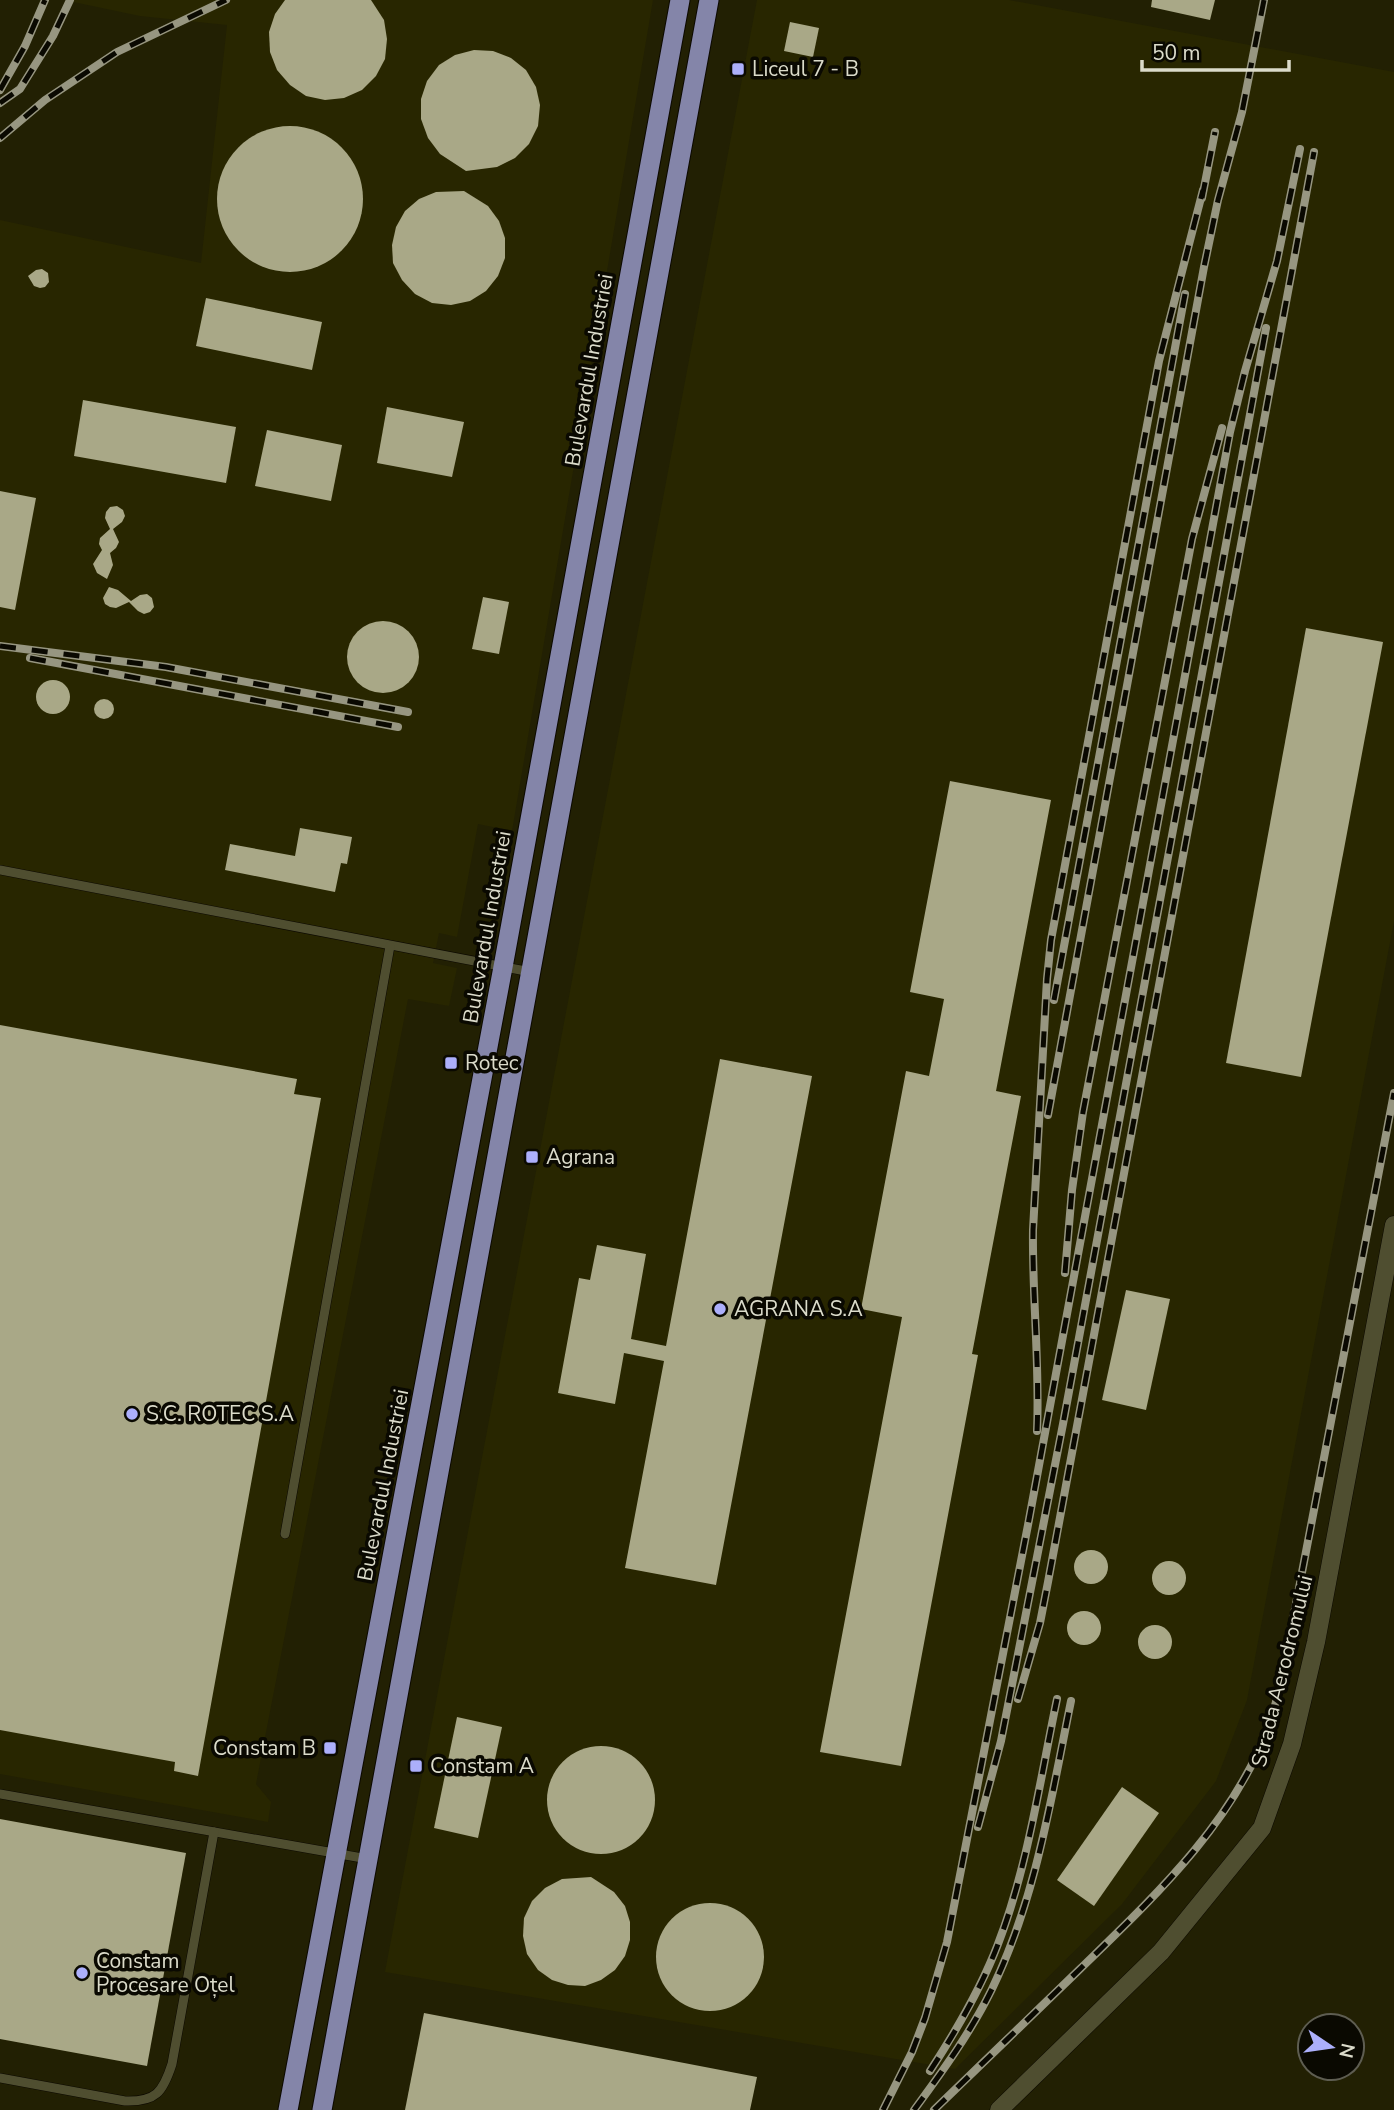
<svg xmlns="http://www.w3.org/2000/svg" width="1394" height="2110" viewBox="0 0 1394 2110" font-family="'Nunito Sans',sans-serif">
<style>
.built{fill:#282600}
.building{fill:#a9a887}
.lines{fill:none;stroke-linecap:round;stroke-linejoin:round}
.service-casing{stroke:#0c0900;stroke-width:10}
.minor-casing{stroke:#0c0900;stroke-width:19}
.primary-casing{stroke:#0c0900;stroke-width:21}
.service{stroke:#4f4e30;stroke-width:9}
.minor{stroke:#4f4e30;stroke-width:18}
.primary{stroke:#8485a9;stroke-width:19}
.rail-casing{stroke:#979681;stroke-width:8}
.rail{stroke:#0a0901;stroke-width:5;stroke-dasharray:16;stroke-linecap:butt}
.poi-dot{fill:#acaffb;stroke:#0a0901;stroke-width:2.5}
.labels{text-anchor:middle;stroke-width:7;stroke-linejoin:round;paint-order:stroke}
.poi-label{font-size:21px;fill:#dbdbca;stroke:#0a0901;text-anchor:start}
.street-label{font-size:21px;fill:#dbdbca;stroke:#0a0901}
</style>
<rect width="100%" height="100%" fill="#222003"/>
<!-- built -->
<g class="built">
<polygon points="64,0 653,0 512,831 478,824 457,937 439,933 433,963 457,968 449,1006 408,999 256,1784 271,1802 268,1822 0,1774 0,220 201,263 227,25 140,16"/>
<polygon points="757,0 1009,0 1394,72 1394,921 1247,1700 1216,1781 1122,1904 955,2069 385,1972"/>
</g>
<!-- building -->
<g class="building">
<polygon points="285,0 371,0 384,20 387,39 385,59 376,76 362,90 344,98 325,100 306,96 290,85 277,70 270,52 269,32 275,14"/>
<polygon points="1152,0 1215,0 1210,20 1151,7"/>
<polygon points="790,22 819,28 813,57 784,51"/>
<polygon points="474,50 493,51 511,58 526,70 536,87 540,105 538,126 529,144 515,158 497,167 466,171 440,154 428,138 421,119 421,99 427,81 439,65 455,55"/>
<circle cx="290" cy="199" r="73"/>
<polygon points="464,191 488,206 499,221 505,238 505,258 498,276 486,291 470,301 451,305 432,303 415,294 402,280 393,263 392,245 396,227 405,211 419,199 436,192"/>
<polygon points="42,269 48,273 49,282 45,287 40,288 34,286 28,276 36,270"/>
<polygon points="206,298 322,322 312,370 196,346"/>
<polygon points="83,400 236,427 226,483 74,456"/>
<polygon points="387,407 464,422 452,477 377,463"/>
<polygon points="267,430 342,445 331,501 255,486"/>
<polygon points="0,491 36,498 15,610 0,607"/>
<polygon points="117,506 123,510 125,516 122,522 113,529 119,542 116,548 110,553 113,565 107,579 97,573 93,564 102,550 99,544 100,538 110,529 105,518 106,512 110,507"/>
<polygon points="109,587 118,590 131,601 140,595 147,594 152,598 154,607 150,612 144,614 138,611 129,602 116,608 110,607 105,604 103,598"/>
<polygon points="483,597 509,602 499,654 472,649"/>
<circle cx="383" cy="657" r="36"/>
<polygon points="1306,628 1383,642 1301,1077 1226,1063"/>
<circle cx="53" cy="697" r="17"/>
<circle cx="104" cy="709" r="10"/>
<polygon points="950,781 1051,800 996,1091 1021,1096 972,1354 978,1355 901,1766 820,1752 902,1317 861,1309 906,1071 929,1076 944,999 910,992"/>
<polygon points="300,828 352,837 347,864 341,863 335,892 225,870 230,844 295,856"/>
<polygon points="0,1025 297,1079 294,1094 321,1098 198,1776 174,1771 175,1762 0,1730"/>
<polygon points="720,1059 812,1076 716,1585 625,1568 664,1361 624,1353 615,1404 558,1393 579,1278 590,1280 597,1245 646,1254 631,1339 666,1346"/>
<polygon points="1126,1290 1170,1299 1146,1410 1102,1400"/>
<circle cx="1091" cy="1567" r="17"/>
<circle cx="1169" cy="1578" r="17"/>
<circle cx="1084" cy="1628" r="17"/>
<circle cx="1155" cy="1642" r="17"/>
<polygon points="457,1717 502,1727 478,1838 434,1828"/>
<circle cx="601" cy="1800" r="54"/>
<polygon points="1122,1787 1159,1813 1094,1906 1057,1880"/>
<polygon points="0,1819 186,1853 147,2066 0,2039"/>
<polygon points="591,1877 614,1892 625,1906 630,1922 630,1940 625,1956 615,1970 601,1980 585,1986 568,1985 552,1980 538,1970 527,1954 523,1936 524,1918 532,1901 545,1888 562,1879"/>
<circle cx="710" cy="1957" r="54"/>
<polygon points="424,2013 757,2077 750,2110 405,2110"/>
</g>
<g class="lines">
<!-- service casing -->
<g class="service-casing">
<g id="service">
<polyline points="0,870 531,972"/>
<polyline points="285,1534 390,946"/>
<polyline points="0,1794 368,1859"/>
<path d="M0,2078L125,2101C156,2102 163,2092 172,2064L214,1832"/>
</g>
</g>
<!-- minor casing -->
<g class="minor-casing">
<polyline id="minor" points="999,2110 1161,1952 1262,1828 1292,1744 1316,1642 1394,1225"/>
</g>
<!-- primary casing -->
<g class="primary-casing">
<g id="primary">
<polyline points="288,2110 503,967 680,0"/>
<polyline points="322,2110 709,0"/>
</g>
</g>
<!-- service -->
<use href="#service" class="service"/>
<!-- minor -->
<use href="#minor" class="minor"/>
<!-- primary -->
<use href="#primary" class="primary"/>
<!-- rail casing -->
<g class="rail-casing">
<g id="rail">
<polyline points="0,90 25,46 45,0"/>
<polyline points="0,103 20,89 53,36 70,0"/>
<polyline points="0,138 45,100 117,52 226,0"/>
<polyline points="1202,198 1215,132"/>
<polyline points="0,646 166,667 408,712"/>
<polyline points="30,658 398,727"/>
<polyline points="1054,1000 1185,294"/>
<polyline points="1048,1115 1204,267 1218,200 1242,112 1264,0"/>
<polyline points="1065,1273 1072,1190 1083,1112 1192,539 1222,428"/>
<path d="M1037,1431C1040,1364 1032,1297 1033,1230L1047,979L1051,940L1159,361L1203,190"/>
<polyline points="1018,1699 1040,1623 1048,1582 1314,152"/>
<polyline points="978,1827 1001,1741 1063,1424 1266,328"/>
<path d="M930,2071C956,2031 981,1989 998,1944C1028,1866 1040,1780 1057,1699"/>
<polyline points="883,2110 912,2052 925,2018 947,1942 1028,1525 1230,432 1245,371 1277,261 1300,149"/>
<path d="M914,2110C942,2072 971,2032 992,1989C1036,1898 1051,1799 1071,1701"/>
<path d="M934,2110C983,2063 1031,2016 1080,1969C1154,1897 1234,1823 1270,1723C1277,1703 1280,1681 1285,1661L1394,1093"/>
</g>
</g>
<!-- rail -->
<use href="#rail" class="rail"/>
</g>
<!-- markers -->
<g class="poi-dot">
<rect x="731" y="62" width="14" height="14" rx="3.5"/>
<rect x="444" y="1056" width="14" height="14" rx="3.5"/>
<rect x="525" y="1150" width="14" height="14" rx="3.5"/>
<circle cx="720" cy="1309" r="7"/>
<circle cx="132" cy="1414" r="7"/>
<rect x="323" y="1741" width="14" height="14" rx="3.5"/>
<rect x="409" y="1759" width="14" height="14" rx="3.5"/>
<circle cx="82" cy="1973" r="7"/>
</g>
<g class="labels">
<!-- poi labels -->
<g class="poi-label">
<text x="752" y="76">Liceul 7 - B</text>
<text x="465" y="1070">Rotec</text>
<text x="546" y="1164">Agrana</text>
<text x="734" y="1316">AGRANA S.A</text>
<text x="146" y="1421">S.C. ROTEC S.A</text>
<text x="316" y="1755" text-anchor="end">Constam B</text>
<text x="430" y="1773">Constam A</text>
<text x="96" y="1968">Constam<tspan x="96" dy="24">Procesare Oțel</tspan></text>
</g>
<!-- street labels -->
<g class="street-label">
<text transform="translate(589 370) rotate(-80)" y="7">Bulevardul Industriei</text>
<text transform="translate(487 927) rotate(-80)" y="7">Bulevardul Industriei</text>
<text transform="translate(383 1485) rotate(-79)" y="7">Bulevardul Industriei</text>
<text transform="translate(1282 1671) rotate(-76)" y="7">Strada Aerodromului</text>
</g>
</g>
<!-- north arrow -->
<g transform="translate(1331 2047) rotate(103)"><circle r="33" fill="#0a0901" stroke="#5e5d51" stroke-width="2"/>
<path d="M0-5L12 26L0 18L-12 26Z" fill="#acaffb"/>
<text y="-10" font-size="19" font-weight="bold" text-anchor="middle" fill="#dbdbca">N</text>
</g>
<!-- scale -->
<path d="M1142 60v10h147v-10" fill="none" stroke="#dbdbca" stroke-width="3.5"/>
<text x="1152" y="60" font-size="21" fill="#dbdbca" stroke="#0a0901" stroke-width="5" paint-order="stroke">50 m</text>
</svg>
